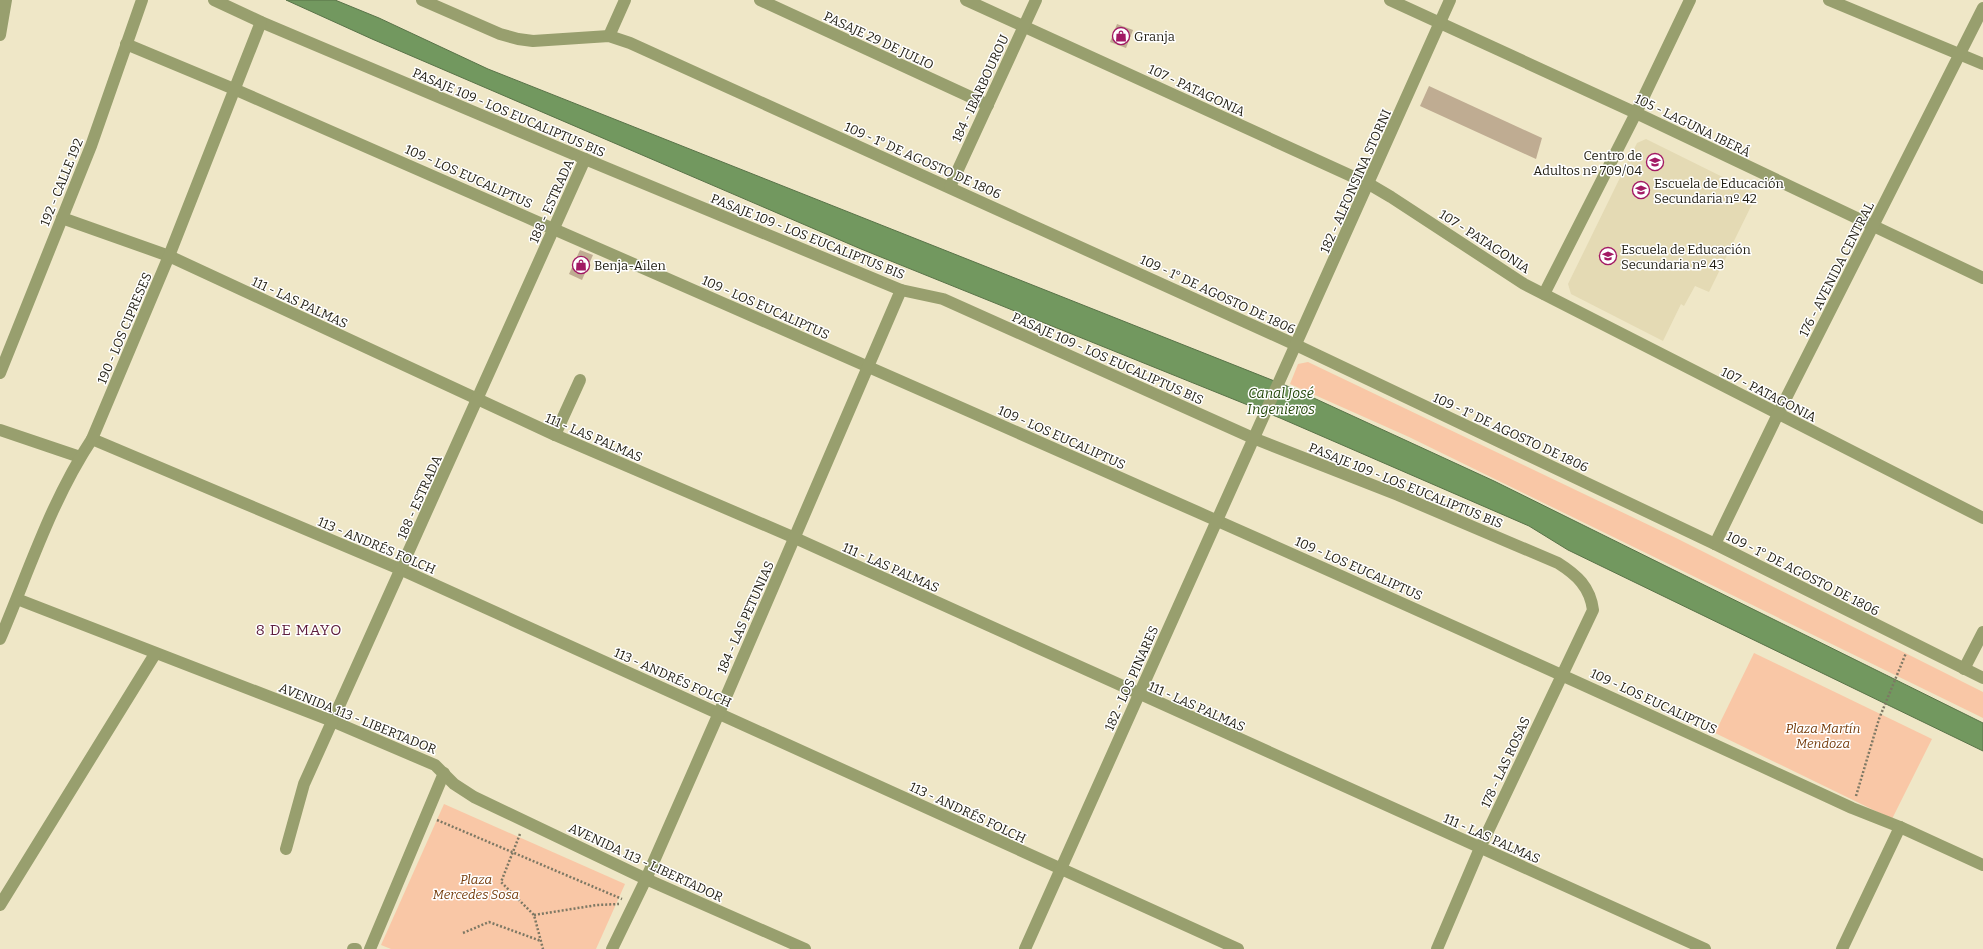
<svg xmlns="http://www.w3.org/2000/svg" width="1983" height="949" viewBox="0 0 1983 949" font-family="Bitter,serif">
<style>
.built{fill:#e4dab4}
.green{fill:#f9c7a6}
.water{fill:#72985f;stroke:#597348}
.building{fill:#bfac92}
.lines{fill:none;stroke-linecap:round;stroke-linejoin:round}
.path{stroke:#7d7864;stroke-width:2.5;stroke-dasharray:2 2;stroke-linecap:butt}
.minor{stroke:#989f6e;stroke-width:12}
.labels{text-anchor:middle;stroke-width:3;stroke-linejoin:round;paint-order:stroke}
.poi-label{font-size:13px;fill:#201d12;stroke:#fff;text-anchor:start}
.street-label{font-size:13px;fill:#201d12;stroke:#fff}
.park-label{font-size:13px;font-style:italic;fill:#753c0b;stroke:#fff}
.water-label{font-size:14px;font-style:italic;fill:#25490b;stroke:#fff}
.quarter-label{font-size:15px;letter-spacing:1px;fill:#5c1c3b;stroke:#fff}
</style>
<rect width="100%" height="100%" fill="#efe7c7"/>
<!-- built -->
<polygon class="built" points="1646,139 1757,194 1709,292 1695,286 1684,306 1681,304 1663,341 1571,294 1568,284 1637,143"/>
<!-- green -->
<g class="green">
<polygon points="1308,362 1676,538 1983,692 1983,718 1409,437 1290,384 1298,364"/>
<polygon points="1754,653 1932,739 1892,819 1715,733"/>
<polygon points="444,804 625,884 596,949 391,949 381,945"/>
</g>
<!-- water -->
<polygon class="water" points="286,0 335,0 379,18 488,69 1292,388 1494,481 1983,723 1983,751 1568,550 1529,526 1280,418 861,249 372,39"/>
<!-- building -->
<g class="building">
<polygon points="1117,24 1133,30 1126,48 1110,42"/>
<polygon points="1429,86 1542,138 1536,159 1420,106"/>
<polygon points="580,250 593,255 582,280 569,274"/>
</g>
<g class="lines">
<!-- path -->
<g class="path">
<polyline points="1856,796 1879,719 1906,653"/>
<polyline points="437,820 622,899"/>
<polyline points="520,834 501,882 534,915 543,949"/>
<polyline points="534,915 597,905 619,904"/>
<polyline points="463,933 489,922 541,941"/>
</g>
<!-- minor -->
<g class="minor">
<path d="M214,0L261,22L585,159L901,290L943,299L1253,438L1398,495L1558,563C1577,575 1590,587 1593,610L1480,848L1437,949"/>
<polyline points="422,0 500,34 518,39 533,41 609,36 630,43 1296,345 1715,544 1983,678"/>
<polyline points="760,0 988,105"/>
<polyline points="966,0 1369,184 1391,197 1524,284 1983,518"/>
<polyline points="1390,0 1636,113 1983,278"/>
<polyline points="1829,0 1983,64"/>
<polyline points="0,35 6,0"/>
<polyline points="609,36 625,0"/>
<path d="M126,44L234,89C774,326 1316,560 1852,808L1900,827L1983,865"/>
<polyline points="950,187 1036,0"/>
<polyline points="62,218 169,256 555,435 795,538 1705,949"/>
<polyline points="1544,294 1636,113 1690,0"/>
<polyline points="0,373 91,146 142,0"/>
<polyline points="0,430 80,457"/>
<polyline points="555,435 580,380"/>
<polyline points="92,439 402,570 1238,949"/>
<polyline points="1715,544 1778,414 1983,8"/>
<polyline points="17,599 332,721 435,765 454,784 474,797 646,879 805,949"/>
<path d="M0,639C29,571 51,501 92,439L169,256L261,22"/>
<polyline points="1964,669 1983,632"/>
<polyline points="286,849 304,784 585,159"/>
<polyline points="0,905 155,654"/>
<polyline points="353,949 356,949"/>
<polyline points="370,949 444,773"/>
<polyline points="612,949 646,879 719,713 901,290"/>
<polyline points="1025,949 1450,0"/>
<polyline points="1842,949 1900,827"/>
</g>
</g>
<!-- icons -->
<defs>
<g id="shop-ring" transform="scale(0.9)"><circle r="9.5" fill="#fff" stroke="#a21964" stroke-width="1.5"/><path d="M-5-2.5h2.3a2.7 3.5 0 0 1 5.4 0H5L5.5 6h-11ZM-1.5-2.5h3a1.5 2.3 0 0 0-3 0Z" fill="#a21964"/></g>
<g id="school-ring" transform="scale(0.9)"><circle r="9.5" fill="#fff" stroke="#a21964" stroke-width="1.5"/><path d="M0-5L7-2L0 1L-7-2ZM-4 1L0 2.5L4 1V4Q0 6-4 4Z" fill="#a21964"/></g>
</defs>
<g fill-rule="evenodd">
<use href="#shop-ring" x="1121" y="36"/>
<use href="#school-ring" x="1655" y="162"/>
<use href="#school-ring" x="1641" y="190"/>
<use href="#school-ring" x="1608" y="256"/>
<use href="#shop-ring" x="581" y="265"/>
</g>
<g class="labels">
<!-- poi labels -->
<g class="poi-label">
<text x="1134" y="41">Granja</text>
<text x="1642" y="160" text-anchor="end">Centro de<tspan x="1642" dy="15">Adultos nº 709/04</tspan></text>
<text x="1654" y="188">Escuela de Educación<tspan x="1654" dy="15">Secundaria nº 42</tspan></text>
<text x="1621" y="254">Escuela de Educación<tspan x="1621" dy="15">Secundaria nº 43</tspan></text>
<text x="594" y="270">Benja-Ailen</text>
</g>
<!-- street labels -->
<g class="street-label">
<text transform="translate(879 40) rotate(25)" y="5">PASAJE 29 DE JULIO</text>
<text transform="translate(980 88) rotate(-65)" y="5">184 - IBARBOUROU</text>
<text transform="translate(1197 90) rotate(25)" y="5">107 - PATAGONIA</text>
<text transform="translate(509 112) rotate(23)" y="5">PASAJE 109 - LOS EUCALIPTUS BIS</text>
<text transform="translate(1693 125) rotate(26)" y="5">105 - LAGUNA IBERÁ</text>
<text transform="translate(923 160) rotate(24)" y="5">109 - 1° DE AGOSTO DE 1806</text>
<text transform="translate(469 176) rotate(24)" y="5">109 - LOS EUCALIPTUS</text>
<text transform="translate(1355 181) rotate(-66)" y="5">182 - ALFONSINA STORNI</text>
<text transform="translate(61 182) rotate(-68)" y="5">192 - CALLE 192</text>
<text transform="translate(551 201) rotate(-66)" y="5">188 - ESTRADA</text>
<text transform="translate(808 236) rotate(22)" y="5">PASAJE 109 - LOS EUCALIPTUS BIS</text>
<text transform="translate(1485 241) rotate(33)" y="5">107 - PATAGONIA</text>
<text transform="translate(1836 269) rotate(-63)" y="5">176 - AVENIDA CENTRAL</text>
<text transform="translate(1218 294) rotate(25)" y="5">109 - 1° DE AGOSTO DE 1806</text>
<text transform="translate(300 302) rotate(25)" y="5">111 - LAS PALMAS</text>
<text transform="translate(766 307) rotate(24)" y="5">109 - LOS EUCALIPTUS</text>
<text transform="translate(124 328) rotate(-67)" y="5">190 - LOS CIPRESES</text>
<text transform="translate(1108 358) rotate(24)" y="5">PASAJE 109 - LOS EUCALIPTUS BIS</text>
<text transform="translate(1769 394) rotate(27)" y="5">107 - PATAGONIA</text>
<text transform="translate(1511 432) rotate(25)" y="5">109 - 1° DE AGOSTO DE 1806</text>
<text transform="translate(594 437) rotate(23)" y="5">111 - LAS PALMAS</text>
<text transform="translate(1062 437) rotate(24)" y="5">109 - LOS EUCALIPTUS</text>
<text transform="translate(1406 485) rotate(22)" y="5">PASAJE 109 - LOS EUCALIPTUS BIS</text>
<text transform="translate(419 497) rotate(-66)" y="5">188 - ESTRADA</text>
<text transform="translate(377 545) rotate(23)" y="5">113 - ANDRÉS FOLCH</text>
<text transform="translate(891 567) rotate(24)" y="5">111 - LAS PALMAS</text>
<text transform="translate(1359 568) rotate(24)" y="5">109 - LOS EUCALIPTUS</text>
<text transform="translate(1803 573) rotate(27)" y="5">109 - 1° DE AGOSTO DE 1806</text>
<text transform="translate(745 617) rotate(-66)" y="5">184 - LAS PETUNIAS</text>
<text transform="translate(673 677) rotate(24)" y="5">113 - ANDRÉS FOLCH</text>
<text transform="translate(1131 678) rotate(-66)" y="5">182 - LOS PINARES</text>
<text transform="translate(1654 701) rotate(25)" y="5">109 - LOS EUCALIPTUS</text>
<text transform="translate(1197 706) rotate(24)" y="5">111 - LAS PALMAS</text>
<text transform="translate(358 718) rotate(22)" y="5">AVENIDA 113 - LIBERTADOR</text>
<text transform="translate(1505 762) rotate(-65)" y="5">178 - LAS ROSAS</text>
<text transform="translate(968 812) rotate(25)" y="5">113 - ANDRÉS FOLCH</text>
<text transform="translate(1492 838) rotate(24)" y="5">111 - LAS PALMAS</text>
<text transform="translate(646 862) rotate(25)" y="5">AVENIDA 113 - LIBERTADOR</text>
</g>
<!-- park labels -->
<g class="park-label">
<text x="1823" y="733">Plaza Martín<tspan x="1823" dy="15">Mendoza</tspan></text>
<text x="476" y="884">Plaza<tspan x="476" dy="15">Mercedes Sosa</tspan></text>
</g>
<!-- water labels -->
<g class="water-label">
<text x="1281" y="398">Canal José<tspan x="1281" dy="16">Ingenieros</tspan></text>
</g>
<!-- quarter labels -->
<g class="quarter-label">
<text x="299" y="635">8 DE MAYO</text>
</g>
</g>
</svg>
